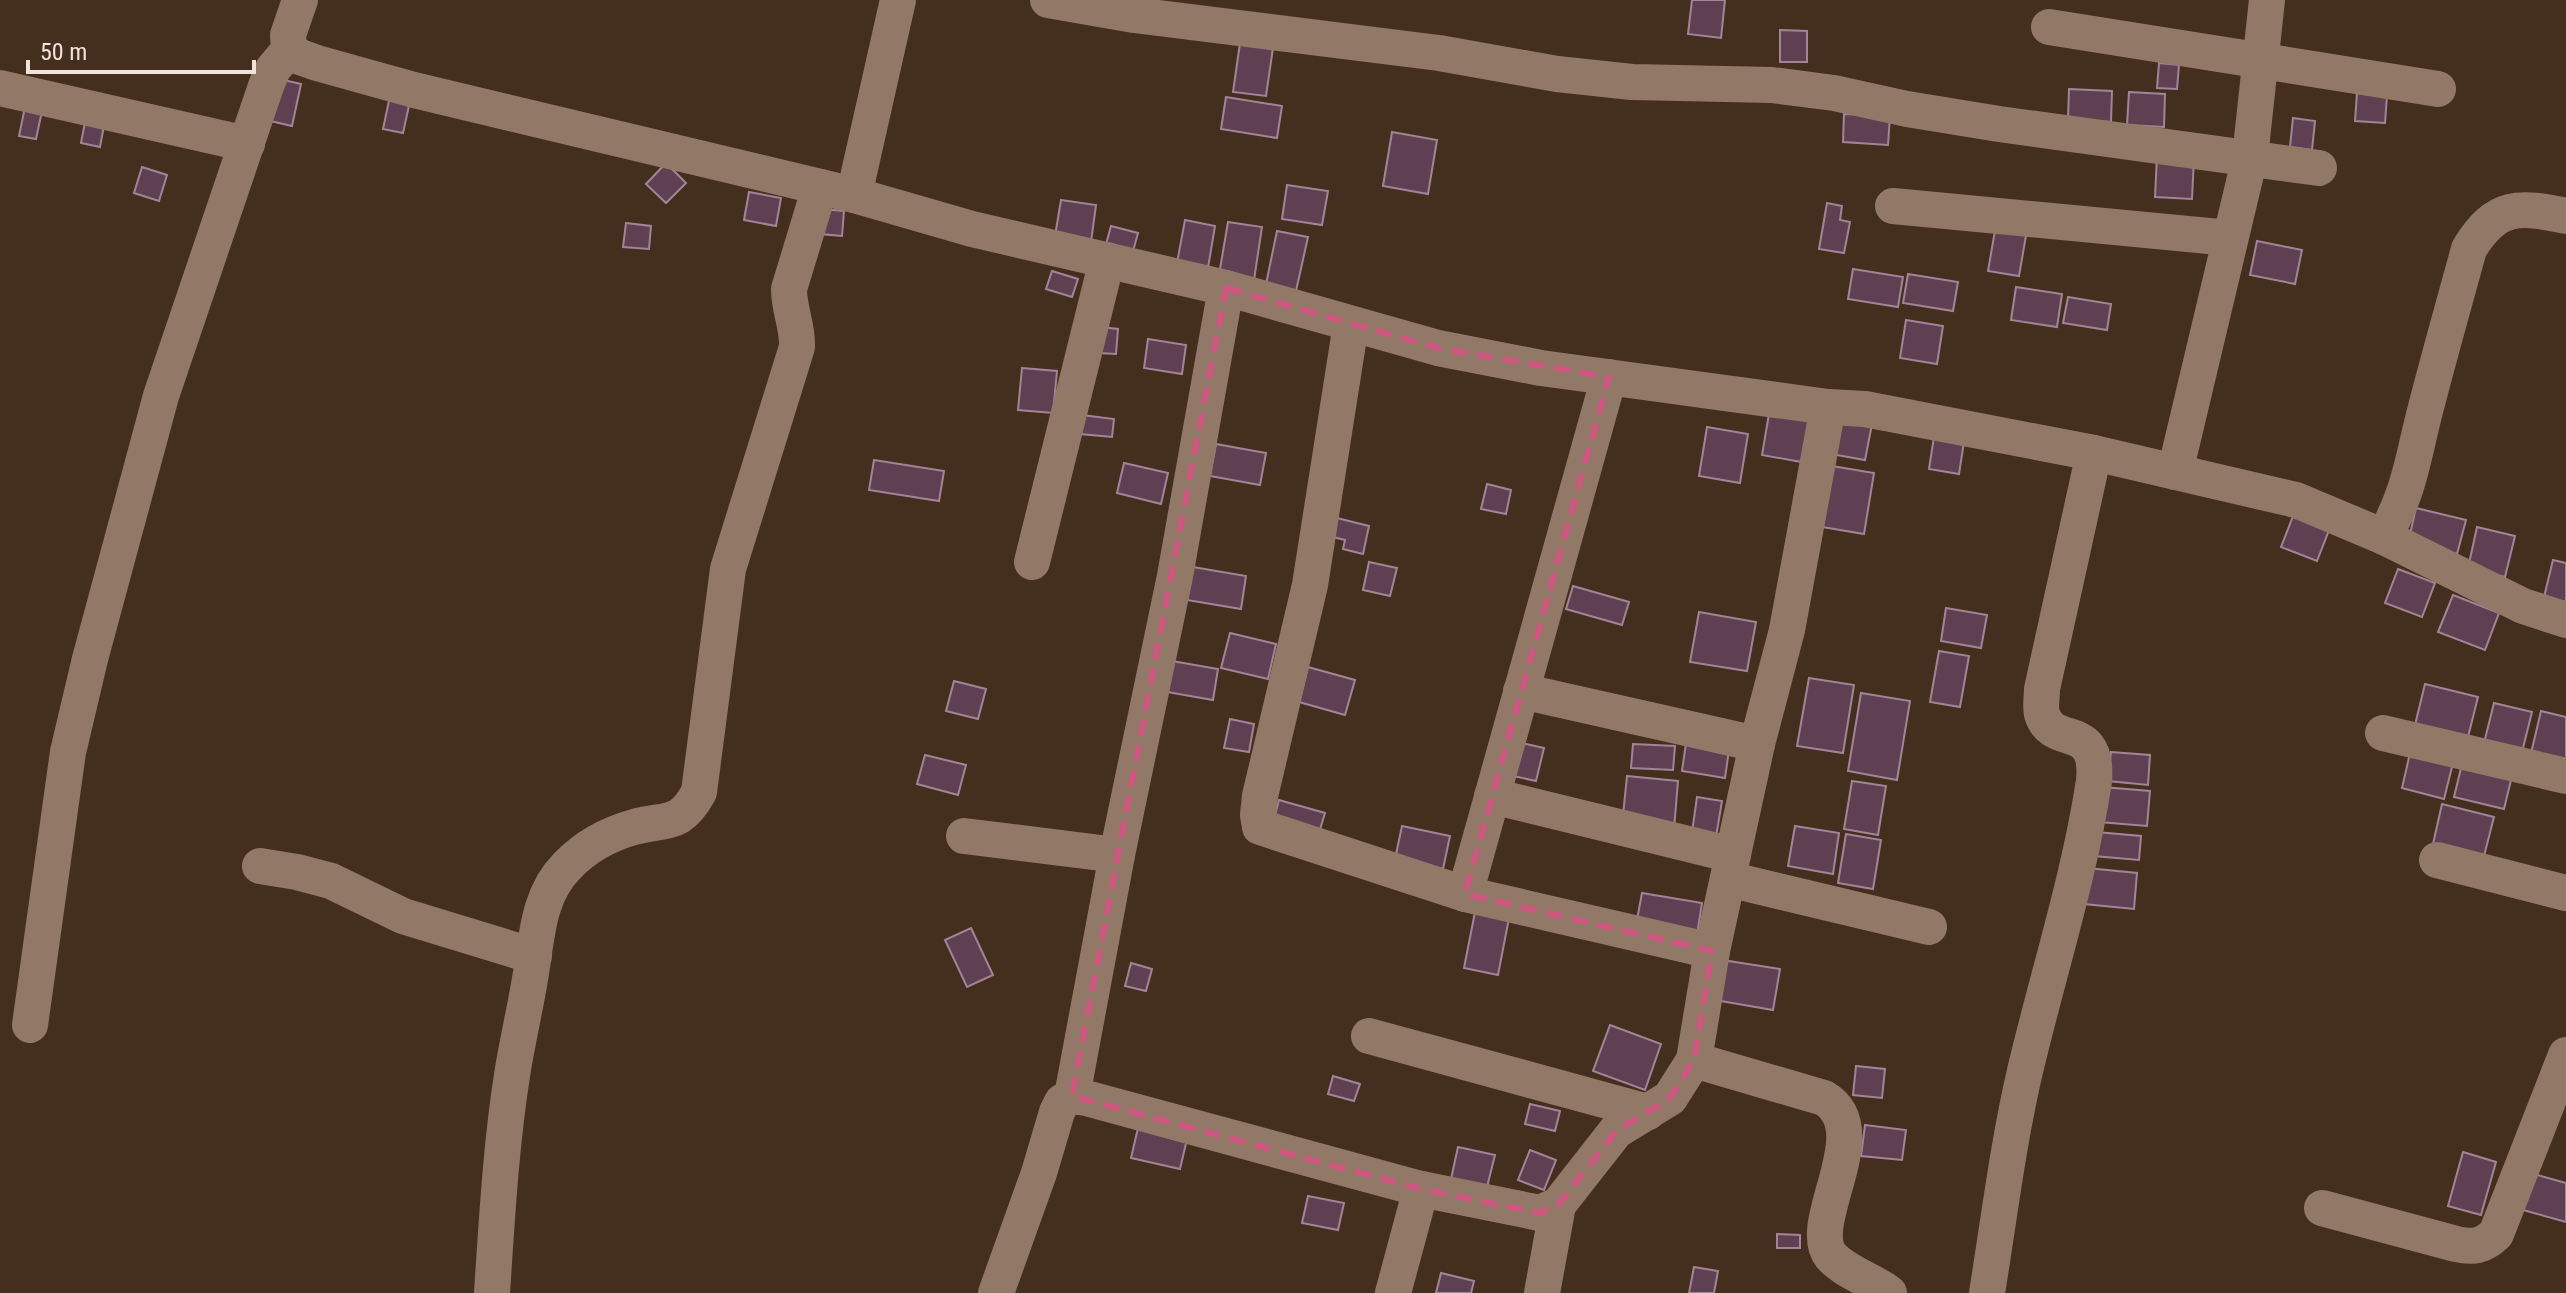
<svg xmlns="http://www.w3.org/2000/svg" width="2566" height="1293" viewBox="0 0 2566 1293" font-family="'Roboto Condensed',sans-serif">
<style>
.building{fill:#5e4052;stroke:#a18596;stroke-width:2}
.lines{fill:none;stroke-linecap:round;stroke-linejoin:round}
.street{stroke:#927967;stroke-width:36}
.marked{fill:none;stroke:#d05581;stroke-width:6;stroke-dasharray:16 10;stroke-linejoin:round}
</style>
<rect width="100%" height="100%" fill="#442f1f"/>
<!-- building -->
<g class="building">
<polygon points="1692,0 1725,0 1721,38 1688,34"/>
<polygon points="1780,30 1807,31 1807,62 1780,62"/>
<polygon points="1241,36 1274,41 1266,96 1233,92"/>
<polygon points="2159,63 2179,65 2177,89 2157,88"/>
<polygon points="275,78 301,84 292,126 266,120"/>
<polygon points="2069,89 2112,91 2111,122 2068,119"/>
<polygon points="2129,92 2165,94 2164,127 2127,125"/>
<polygon points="2357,93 2387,95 2385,123 2355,121"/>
<polygon points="390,96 410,101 403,133 383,129"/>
<polygon points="1226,97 1282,106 1277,138 1221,129"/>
<polygon points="25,107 42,111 36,139 19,136"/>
<polygon points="1844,114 1890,116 1888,145 1843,142"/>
<polygon points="86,117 105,120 100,147 81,143"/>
<polygon points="2293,118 2315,121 2312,150 2290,147"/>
<polygon points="1392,132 1437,140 1428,194 1383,186"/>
<polygon points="2157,156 2194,158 2192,199 2155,197"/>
<polygon points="666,163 686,183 666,203 646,184"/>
<polygon points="142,167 167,175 159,201 134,193"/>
<polygon points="1287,185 1328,191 1322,225 1282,219"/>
<polygon points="749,192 781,198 776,226 744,220"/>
<polygon points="1061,200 1096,205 1091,242 1055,236"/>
<polygon points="1827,203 1842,206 1840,220 1850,222 1844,253 1819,249"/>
<polygon points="822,209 844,211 842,236 820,234"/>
<polygon points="1997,219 2028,224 2019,276 1988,271"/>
<polygon points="1185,220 1215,226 1208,268 1177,263"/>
<polygon points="1228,222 1262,227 1254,280 1219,275"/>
<polygon points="626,223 651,226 649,249 623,247"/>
<polygon points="1111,226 1138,233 1132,255 1105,248"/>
<polygon points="1277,231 1308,237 1296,291 1266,284"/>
<polygon points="2257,241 2302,250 2295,284 2250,275"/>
<polygon points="1853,269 1903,277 1898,307 1848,299"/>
<polygon points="1052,271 1078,279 1072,297 1046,289"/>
<polygon points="1908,274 1958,282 1953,311 1903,303"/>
<polygon points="2016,287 2062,294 2057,327 2011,320"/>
<polygon points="2068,297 2111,304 2107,330 2063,323"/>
<polygon points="1906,320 1943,326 1937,364 1900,358"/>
<polygon points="1101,327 1118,329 1116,354 1098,353"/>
<polygon points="1148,339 1186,345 1182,374 1144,368"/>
<polygon points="1022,368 1057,371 1053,413 1018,410"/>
<polygon points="1770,408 1815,415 1807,463 1762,455"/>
<polygon points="1082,415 1114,419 1112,437 1080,434"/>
<polygon points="1837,418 1872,424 1865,460 1831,454"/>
<polygon points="1707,427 1748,434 1740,483 1699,476"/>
<polygon points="1935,430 1965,435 1959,474 1929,469"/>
<polygon points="1216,444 1266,453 1260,485 1210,476"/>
<polygon points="874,460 944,471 939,501 869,490"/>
<polygon points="1124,463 1168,473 1161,504 1117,493"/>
<polygon points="1826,465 1874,473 1864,534 1816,526"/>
<polygon points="1487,484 1511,490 1506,514 1481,509"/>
<polygon points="2416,508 2466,520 2457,554 2408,543"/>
<polygon points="2295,511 2331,525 2317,561 2281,547"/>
<polygon points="1333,517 1369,526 1363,554 1343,549 1345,540 1329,536"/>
<polygon points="2477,527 2515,536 2505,577 2468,568"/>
<polygon points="2553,560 2566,563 2566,602 2544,597"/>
<polygon points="1369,562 1397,568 1390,596 1363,590"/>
<polygon points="1193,567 1246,576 1241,609 1187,600"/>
<polygon points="2398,569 2435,583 2422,617 2385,603"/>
<polygon points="1573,586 1629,602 1622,625 1566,609"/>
<polygon points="2453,595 2499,613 2485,650 2438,632"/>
<polygon points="1946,608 1987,615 1981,648 1941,641"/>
<polygon points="1699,612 1756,622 1747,671 1690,662"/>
<polygon points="1230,633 1276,644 1268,679 1221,668"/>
<polygon points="1939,651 1969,656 1960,707 1930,702"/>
<polygon points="1172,661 1218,669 1213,700 1167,692"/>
<polygon points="1308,667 1355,680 1345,715 1299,702"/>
<polygon points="1809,678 1854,685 1843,753 1797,746"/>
<polygon points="954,681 986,689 978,719 946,711"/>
<polygon points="2425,684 2478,697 2467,741 2414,729"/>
<polygon points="1861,693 1910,701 1897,780 1848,771"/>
<polygon points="2494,703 2532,712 2522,752 2484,743"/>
<polygon points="2541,711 2566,717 2566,771 2529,762"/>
<polygon points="1230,719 1254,724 1249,752 1224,748"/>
<polygon points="1522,743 1544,748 1536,781 1513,776"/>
<polygon points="1686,743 1729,750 1725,778 1682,771"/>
<polygon points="1633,744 1675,746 1673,770 1631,768"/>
<polygon points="2111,752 2150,755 2148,785 2108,781"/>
<polygon points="2410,753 2453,763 2444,799 2402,788"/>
<polygon points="925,755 966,765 958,795 917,784"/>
<polygon points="2462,764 2512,776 2504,809 2454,797"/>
<polygon points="1627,776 1678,781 1674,829 1622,825"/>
<polygon points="1852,781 1886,786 1878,835 1844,829"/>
<polygon points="2102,787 2150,791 2147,826 2099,822"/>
<polygon points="1697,797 1722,801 1716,837 1692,832"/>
<polygon points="1279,800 1325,813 1318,836 1273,822"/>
<polygon points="2442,804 2494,817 2484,856 2433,844"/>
<polygon points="1402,826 1450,836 1443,869 1395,859"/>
<polygon points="1795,826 1839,833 1833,874 1788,866"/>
<polygon points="2096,832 2141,836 2139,860 2094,856"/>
<polygon points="1846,834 1881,840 1873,889 1838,883"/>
<polygon points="2087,868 2137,873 2134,909 2084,904"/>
<polygon points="1642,893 1702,903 1697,935 1636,925"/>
<polygon points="1475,912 1509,918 1498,975 1464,968"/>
<polygon points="971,928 993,975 967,987 945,940"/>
<polygon points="1716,959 1780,969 1773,1010 1709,999"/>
<polygon points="1131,963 1152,969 1146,991 1125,986"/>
<polygon points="1610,1025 1661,1044 1645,1090 1593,1071"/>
<polygon points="1856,1066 1885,1069 1882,1098 1853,1095"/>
<polygon points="1333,1076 1360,1084 1354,1101 1328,1094"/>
<polygon points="1530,1104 1560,1111 1555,1131 1525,1124"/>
<polygon points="1865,1125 1906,1130 1902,1160 1861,1156"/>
<polygon points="1138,1128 1187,1139 1180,1169 1131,1158"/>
<polygon points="1458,1147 1495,1155 1487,1187 1451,1179"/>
<polygon points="1530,1150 1556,1160 1544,1190 1518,1180"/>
<polygon points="2463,1152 2496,1162 2481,1215 2448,1206"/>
<polygon points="2534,1174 2566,1183 2566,1222 2523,1210"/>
<polygon points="1308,1196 1344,1203 1338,1230 1302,1223"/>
<polygon points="1777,1234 1800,1235 1800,1248 1777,1248"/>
<polygon points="1694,1267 1718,1271 1714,1293 1689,1293"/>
<polygon points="1441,1273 1474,1281 1471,1293 1436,1293"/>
</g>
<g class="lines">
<!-- street -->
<g class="street">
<polyline points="300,0 288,35 289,50 300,57 317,63 414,90 854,195 972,229 1226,288 1438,348 1541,368 1828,407 1865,409 2094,453 2296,500 2384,537 2523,606 2566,620"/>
<polyline points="1048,0 1134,15 1439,53 1557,74 1632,82 1772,85 1834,93 1907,109 1999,124 2319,168"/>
<polyline points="2049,27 2438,89"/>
<polyline points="0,88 247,144"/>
<polyline points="854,195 898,0"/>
<polyline points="1893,206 2230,238"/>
<polyline points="1351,324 1310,585 1260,796 1258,815 1260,827 1465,894 1712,951"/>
<polyline points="2175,472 2250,157 2267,0"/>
<path d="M2384,537C2409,492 2412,463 2424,415C2438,360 2454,304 2469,249C2496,204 2519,206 2566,216"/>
<polyline points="1032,562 1107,260"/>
<polyline points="1521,691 1757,744"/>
<polyline points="2383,733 2566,776"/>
<polyline points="1492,796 1733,855"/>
<polyline points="964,836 1117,855"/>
<polyline points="2437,860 2566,893"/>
<polyline points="260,866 297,872 331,881 403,916 534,956"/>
<polyline points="1728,879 1929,927"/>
<polyline points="1465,894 1609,377"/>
<polyline points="30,1025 68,752 90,659 161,396 266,86 273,69 289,50"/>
<polyline points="1369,1036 1648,1112"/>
<path d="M1694,1060L1824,1098C1878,1130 1804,1223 1831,1256C1845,1272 1872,1280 1889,1293"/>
<polyline points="1072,1096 1117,855 1175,576 1226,288"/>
<path d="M2322,1208L2456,1244C2474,1248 2483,1246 2496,1234L2566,1055"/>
<path d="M492,1293C497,1218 501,1143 513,1069C518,1039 525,1009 530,979C537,939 537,896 567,866C585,847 609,834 634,827C668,818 680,827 699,792L728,569L797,347C798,327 789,310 789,289L820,187"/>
<polyline points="996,1293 1039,1173 1057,1112 1062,1102 1072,1096 1086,1098 1421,1189 1540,1213 1558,1205 1616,1131 1670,1098 1694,1060 1712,951 1757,744 1787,630 1828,407"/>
<polyline points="1393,1293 1421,1189"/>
<polyline points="1542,1293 1558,1205"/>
<path d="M1987,1293C1999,1219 2008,1144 2025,1071C2048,974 2079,879 2094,781C2099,719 2053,750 2042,714C2040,707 2042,697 2042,689L2094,453"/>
</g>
</g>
<!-- marked area -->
<path class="marked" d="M1226,288L1438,348L1609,377L1465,894L1712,951L1694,1060L1670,1098L1616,1131L1558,1205L1540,1213L1421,1189L1072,1096Z"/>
<!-- scale -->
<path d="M28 60v12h226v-12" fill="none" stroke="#f1e3d9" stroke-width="4"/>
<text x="40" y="60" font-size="24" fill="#f1e3d9" stroke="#442f1f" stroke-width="6" paint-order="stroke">50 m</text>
</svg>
